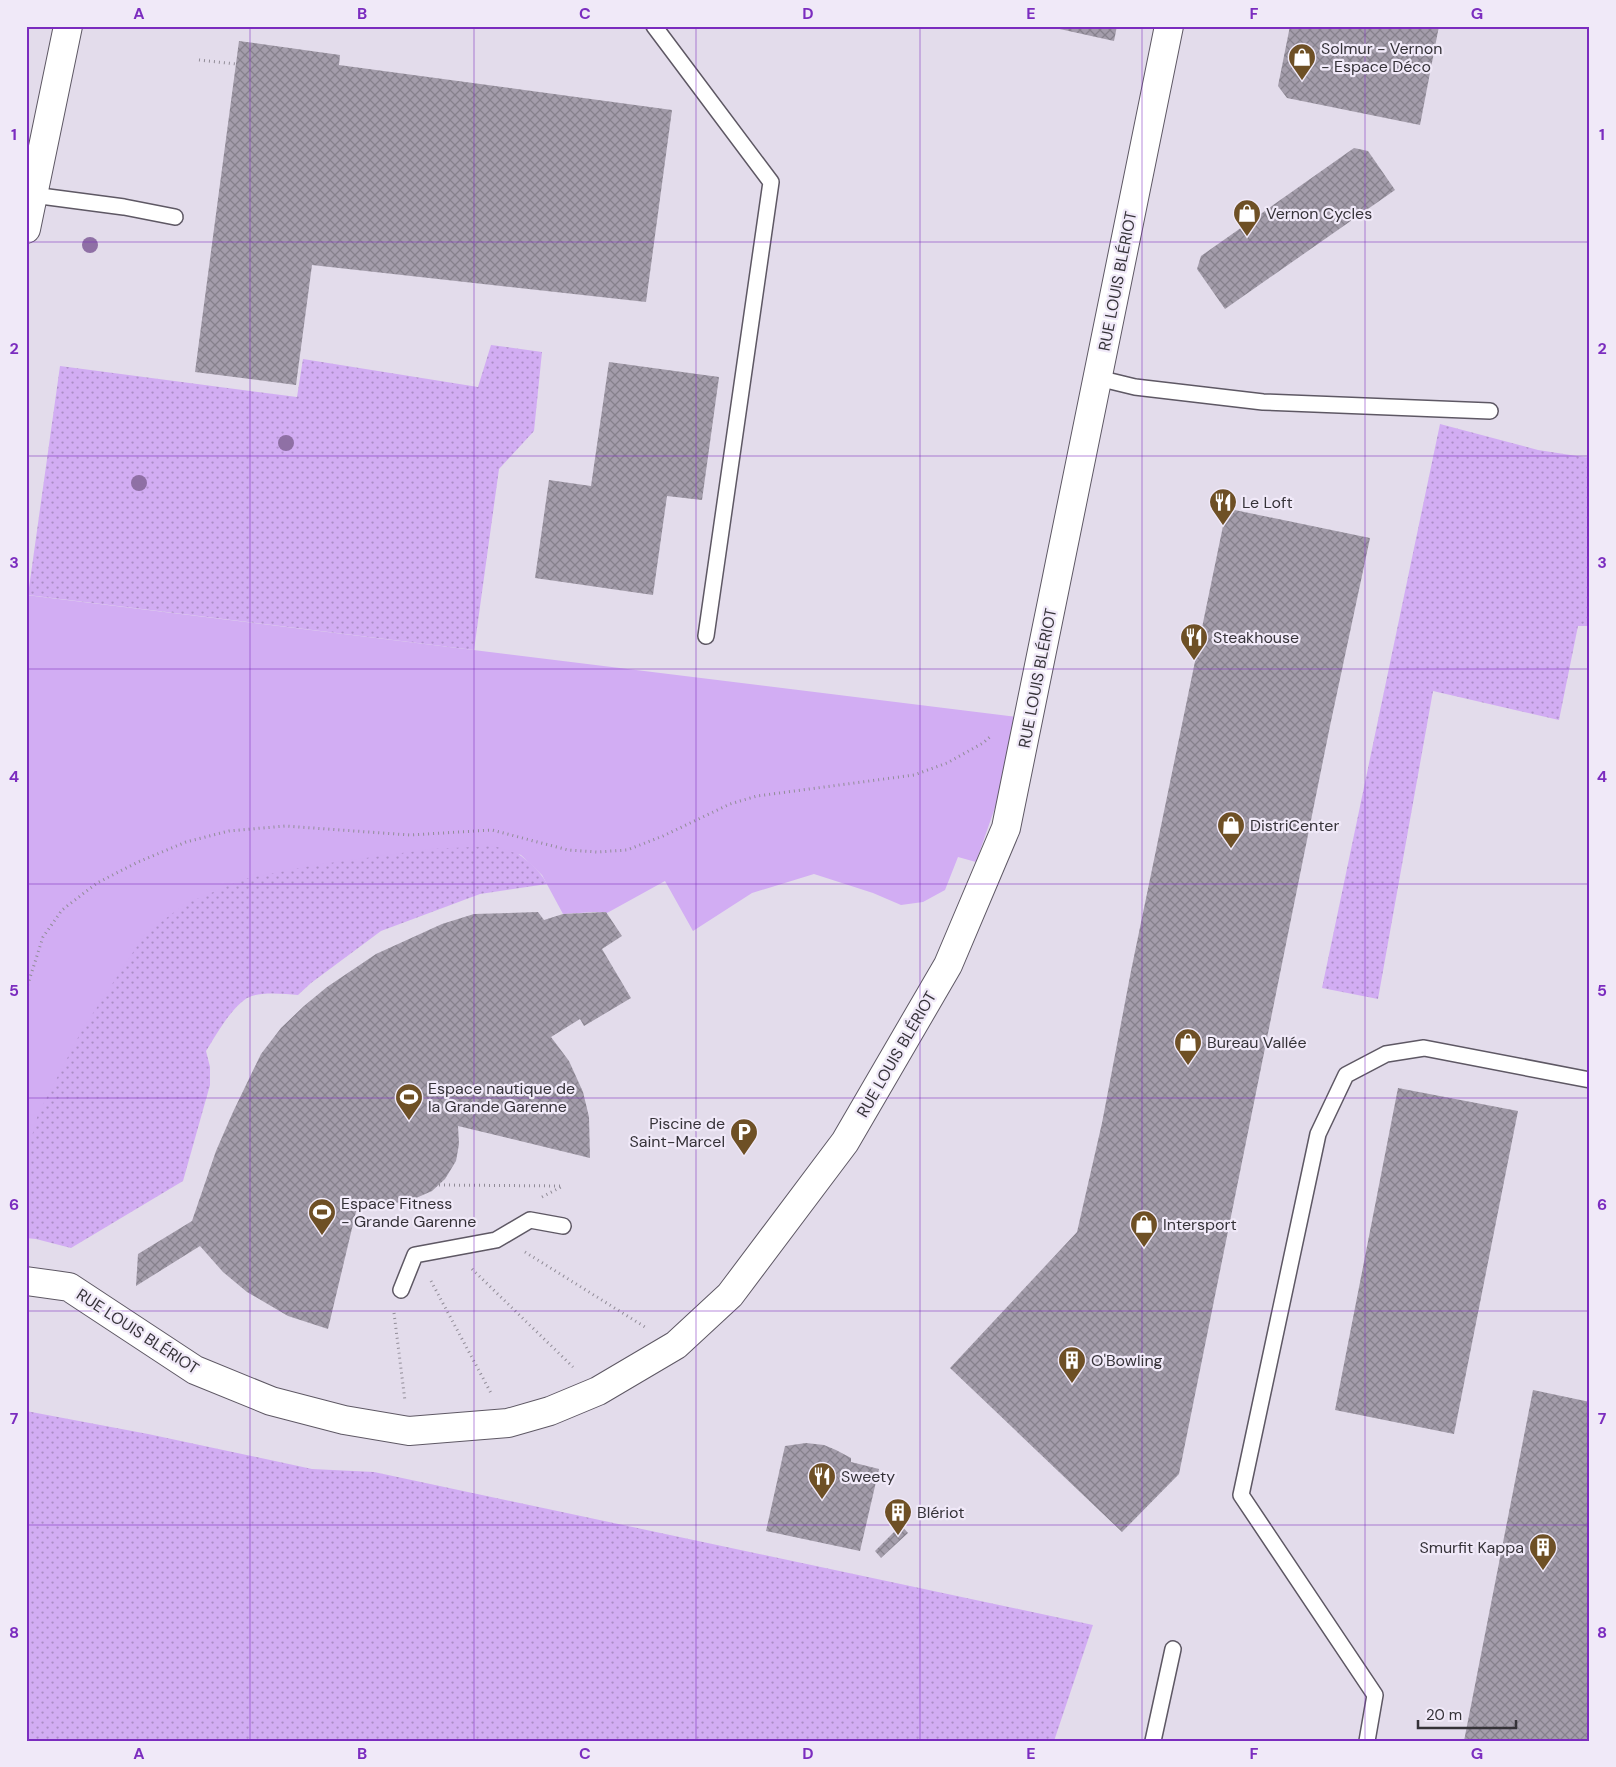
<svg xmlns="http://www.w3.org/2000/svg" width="1616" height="1767" viewBox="0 0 1616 1767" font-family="'DM Sans',sans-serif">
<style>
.grass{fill:url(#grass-dots)}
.park{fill:#d2adf3}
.building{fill:url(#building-cross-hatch)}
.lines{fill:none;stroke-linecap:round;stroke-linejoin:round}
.service-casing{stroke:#5e5864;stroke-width:18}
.minor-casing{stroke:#5e5864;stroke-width:30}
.secondary-casing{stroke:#5e5864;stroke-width:30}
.path{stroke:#918c97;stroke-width:3;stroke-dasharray:1 4;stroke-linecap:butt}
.service{stroke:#fff;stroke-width:15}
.minor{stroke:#fff;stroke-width:28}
.secondary{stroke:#fff;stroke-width:28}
.tree{fill:#8f70a5}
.grid{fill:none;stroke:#7b2cbf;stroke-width:1;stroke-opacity:0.55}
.labels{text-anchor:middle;stroke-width:4.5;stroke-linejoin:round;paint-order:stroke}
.poi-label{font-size:16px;fill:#353238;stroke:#f0e9f8;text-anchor:start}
.street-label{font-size:16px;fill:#353238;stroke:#f0e9f8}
.neatline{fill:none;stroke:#7b2cbf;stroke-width:2}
.grid-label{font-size:16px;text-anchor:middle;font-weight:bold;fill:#7b2cbf}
</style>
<defs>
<pattern id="grass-dots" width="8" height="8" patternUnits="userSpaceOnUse" patternTransform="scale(1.25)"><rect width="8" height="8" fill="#d2adf3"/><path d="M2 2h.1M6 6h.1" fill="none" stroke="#ab8dc6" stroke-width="1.8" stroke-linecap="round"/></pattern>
<pattern id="building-cross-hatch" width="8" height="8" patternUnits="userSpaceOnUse" patternTransform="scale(1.25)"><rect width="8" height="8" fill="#a49dab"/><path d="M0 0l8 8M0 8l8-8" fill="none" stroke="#86818c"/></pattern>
</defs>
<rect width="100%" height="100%" fill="#e3dceb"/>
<!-- grass -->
<g class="grass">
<polygon points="491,345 542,352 534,431 499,469 474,650 28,595 60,366 297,397 303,359 478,387"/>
<polygon points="1440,424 1538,450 1590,458 1590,626 1578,626 1559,720 1433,691 1378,999 1322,988"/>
<path d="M488,835C509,848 535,861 547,884L480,894L381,931L311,983L298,995C284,994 260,991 247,998C230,1009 217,1034 206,1051L210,1067V1085L183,1181L71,1248L36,1239L26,1238V1041L180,886Z"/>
<polygon points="26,1411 148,1434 312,1469 374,1472 1093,1625 1054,1741 26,1741"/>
</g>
<!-- park -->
<polygon class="park" points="26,595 1017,717 998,799 976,862 958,857 945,890 923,902 901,905 873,893 814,874 752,893 693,931 665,881 607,913 594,912 563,914 542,875 521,855 494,846 431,849 315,865 244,879 185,904 145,934 82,1030 38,1114 26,1158"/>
<!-- building -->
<g class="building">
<polygon points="1046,26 1117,26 1114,41"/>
<polygon points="1290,26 1439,26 1420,125 1287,98 1278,86"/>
<polygon points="239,41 340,55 339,65 672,110 646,302 312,265 296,385 195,372"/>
<polygon points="1354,148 1368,151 1395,190 1225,309 1197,269 1201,256"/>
<polygon points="609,362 719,377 702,500 667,496 653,595 535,578 549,480 591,486"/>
<polygon points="1225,508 1370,538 1330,726 1179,1474 1122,1532 950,1368 1077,1232 1102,1123 1131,971 1223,526"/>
<polygon points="538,912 544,920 563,914 606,912 622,936 602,949 631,998 584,1026 580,1019 551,1037 569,1061 583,1092 589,1117 590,1158 458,1126 459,1144 456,1161 445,1179 432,1191 407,1202 389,1203 359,1199 328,1329 288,1316 247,1292 223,1272 200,1246 136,1286 138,1254 192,1221 216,1151 233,1112 261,1054 281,1028 304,1006 327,987 376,954 442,924 474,914"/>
<polygon points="1398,1088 1518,1111 1454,1434 1335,1410"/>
<polygon points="1533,1390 1590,1402 1590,1741 1464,1741"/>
<polygon points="806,1443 824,1445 836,1450 851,1458 851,1462 879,1469 860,1551 766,1531 785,1446"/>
<polygon points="901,1525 908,1533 881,1558 875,1551"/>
</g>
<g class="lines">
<!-- service casing -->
<g class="service-casing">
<g id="service">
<polyline points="654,26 771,182 706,636"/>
<polyline points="33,195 124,207 175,217"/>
<polyline points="1098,378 1135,387 1263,402 1490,411"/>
<polyline points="401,1290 415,1255 496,1240 530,1220 563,1226"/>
<polyline points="1153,1741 1173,1649"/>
<polyline points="1367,1741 1375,1695 1241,1495 1318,1134 1346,1075 1386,1054 1424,1048 1590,1080"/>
</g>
</g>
<!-- minor casing -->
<g class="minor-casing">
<polyline id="minor" points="26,1281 69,1287 195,1370 271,1401 344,1420 409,1431 508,1423 550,1411 598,1391 676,1345 730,1295 845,1142 948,965 1006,828 1169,26"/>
</g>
<!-- secondary casing -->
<g class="secondary-casing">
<polyline id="secondary" points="26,229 68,26"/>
</g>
<!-- path -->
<g class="path">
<polyline points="199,60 236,64"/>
<polyline points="26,990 43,937 62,910 97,883 138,862 186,842 229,831 285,826 410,835 492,830 568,850 597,852 627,850 663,836 730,804 757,796 914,775 947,763 983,743 992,735"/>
<polyline points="439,1185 562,1186"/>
<polyline points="542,1197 563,1186"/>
<polyline points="525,1252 645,1327"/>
<polyline points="472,1269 573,1367"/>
<polyline points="431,1281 492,1395"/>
<polyline points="394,1313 405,1401"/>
</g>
<!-- service -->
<use href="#service" class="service"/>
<!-- minor -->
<use href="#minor" class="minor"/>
<!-- secondary -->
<use href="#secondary" class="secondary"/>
</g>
<!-- trees -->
<g class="tree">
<circle cx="90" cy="245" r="8"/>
<circle cx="286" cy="443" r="8"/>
<circle cx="139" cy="483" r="8"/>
</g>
<!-- grid -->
<path class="grid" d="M250,26V1741M474,26V1741M696,26V1741M920,26V1741M1142,26V1741M1365,26V1741M26,242H1590M26,456H1590M26,669H1590M26,884H1590M26,1098H1590M26,1311H1590M26,1525H1590"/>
<!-- icons -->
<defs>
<g id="shop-pin" transform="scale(1.4375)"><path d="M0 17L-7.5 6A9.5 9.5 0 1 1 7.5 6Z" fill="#6e5025" stroke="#f0e9f8"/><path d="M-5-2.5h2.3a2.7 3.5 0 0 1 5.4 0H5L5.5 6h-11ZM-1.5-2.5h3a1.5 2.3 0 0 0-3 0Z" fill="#fff"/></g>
<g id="restaurant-pin" transform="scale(1.4375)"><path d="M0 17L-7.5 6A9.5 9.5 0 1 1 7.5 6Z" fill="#6e5025" stroke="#f0e9f8"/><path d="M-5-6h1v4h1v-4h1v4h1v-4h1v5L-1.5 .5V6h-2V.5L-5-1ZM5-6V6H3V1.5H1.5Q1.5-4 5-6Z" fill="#fff"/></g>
<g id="stadium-pin" transform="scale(1.4375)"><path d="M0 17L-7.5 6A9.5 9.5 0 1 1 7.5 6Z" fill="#6e5025" stroke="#f0e9f8"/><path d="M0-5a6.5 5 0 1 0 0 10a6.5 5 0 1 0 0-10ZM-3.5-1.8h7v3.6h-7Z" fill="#fff"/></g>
<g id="parking-pin" transform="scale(1.4375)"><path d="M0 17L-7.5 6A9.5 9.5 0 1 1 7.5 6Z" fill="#6e5025" stroke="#f0e9f8"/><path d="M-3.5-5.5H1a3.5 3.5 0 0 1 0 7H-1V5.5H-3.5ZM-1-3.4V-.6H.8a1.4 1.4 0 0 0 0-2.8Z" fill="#fff"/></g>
<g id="building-pin" transform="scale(1.4375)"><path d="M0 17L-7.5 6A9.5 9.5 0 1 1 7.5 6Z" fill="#6e5025" stroke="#f0e9f8"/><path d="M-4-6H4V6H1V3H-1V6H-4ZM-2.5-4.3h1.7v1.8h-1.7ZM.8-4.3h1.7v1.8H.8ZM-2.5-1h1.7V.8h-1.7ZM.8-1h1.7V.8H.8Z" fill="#fff"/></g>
</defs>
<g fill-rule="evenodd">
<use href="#shop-pin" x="1302" y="57"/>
<use href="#shop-pin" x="1247" y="213"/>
<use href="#restaurant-pin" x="1223" y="502"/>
<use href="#restaurant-pin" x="1194" y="637"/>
<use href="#shop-pin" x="1231" y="825"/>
<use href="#shop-pin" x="1188" y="1042"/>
<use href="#stadium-pin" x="409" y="1097"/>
<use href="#parking-pin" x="744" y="1132"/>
<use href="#stadium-pin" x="322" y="1212"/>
<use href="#shop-pin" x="1144" y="1224"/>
<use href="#building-pin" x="1072" y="1360"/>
<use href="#restaurant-pin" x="822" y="1476"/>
<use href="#building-pin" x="898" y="1512"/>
<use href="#building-pin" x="1543" y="1547"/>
</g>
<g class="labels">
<!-- poi labels -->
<g class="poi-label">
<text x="1321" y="54">Solmur - Vernon<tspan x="1321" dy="18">- Espace Déco</tspan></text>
<text x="1266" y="219">Vernon Cycles</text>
<text x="1242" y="508">Le Loft</text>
<text x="1213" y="643">Steakhouse</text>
<text x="1250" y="831">DistriCenter</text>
<text x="1207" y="1048">Bureau Vallée</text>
<text x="428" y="1094">Espace nautique de<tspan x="428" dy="18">la Grande Garenne</tspan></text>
<text x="725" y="1129" text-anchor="end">Piscine de<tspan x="725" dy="18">Saint-Marcel</tspan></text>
<text x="341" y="1209">Espace Fitness<tspan x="341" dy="18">- Grande Garenne</tspan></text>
<text x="1163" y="1230">Intersport</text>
<text x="1091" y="1366">O'Bowling</text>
<text x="841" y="1482">Sweety</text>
<text x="917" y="1518">Blériot</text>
<text x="1524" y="1553" text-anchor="end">Smurfit Kappa</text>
</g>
<!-- street labels -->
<g class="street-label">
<text transform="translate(1117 281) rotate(-79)" y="6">RUE LOUIS BLÉRIOT</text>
<text transform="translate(1037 678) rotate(-79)" y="6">RUE LOUIS BLÉRIOT</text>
<text transform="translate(896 1054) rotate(-60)" y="6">RUE LOUIS BLÉRIOT</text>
<text transform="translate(138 1331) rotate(33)" y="6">RUE LOUIS BLÉRIOT</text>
</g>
</g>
<!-- border -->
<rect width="1616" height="1767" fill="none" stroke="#f0e9f8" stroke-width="55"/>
<!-- scale -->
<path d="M1418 1720v8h98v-8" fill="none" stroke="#353238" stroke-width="2.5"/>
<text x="1426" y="1720" font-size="15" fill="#353238" stroke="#f0e9f8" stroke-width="4" paint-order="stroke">20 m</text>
<rect x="28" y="28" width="1560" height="1712" class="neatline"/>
<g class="grid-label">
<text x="139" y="19">A</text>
<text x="362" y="19">B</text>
<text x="585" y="19">C</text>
<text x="808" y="19">D</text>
<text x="1031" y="19">E</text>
<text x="1254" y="19">F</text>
<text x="1477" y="19">G</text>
<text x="14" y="140">1</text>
<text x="1602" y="140">1</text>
<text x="14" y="354">2</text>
<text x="1602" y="354">2</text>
<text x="14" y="568">3</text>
<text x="1602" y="568">3</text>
<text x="14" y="782">4</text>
<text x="1602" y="782">4</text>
<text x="14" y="996">5</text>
<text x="1602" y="996">5</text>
<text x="14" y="1210">6</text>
<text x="1602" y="1210">6</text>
<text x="14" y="1424">7</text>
<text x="1602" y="1424">7</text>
<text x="14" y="1638">8</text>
<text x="1602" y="1638">8</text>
<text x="139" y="1759">A</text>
<text x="362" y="1759">B</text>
<text x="585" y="1759">C</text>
<text x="808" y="1759">D</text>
<text x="1031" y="1759">E</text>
<text x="1254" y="1759">F</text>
<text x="1477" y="1759">G</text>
</g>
</svg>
